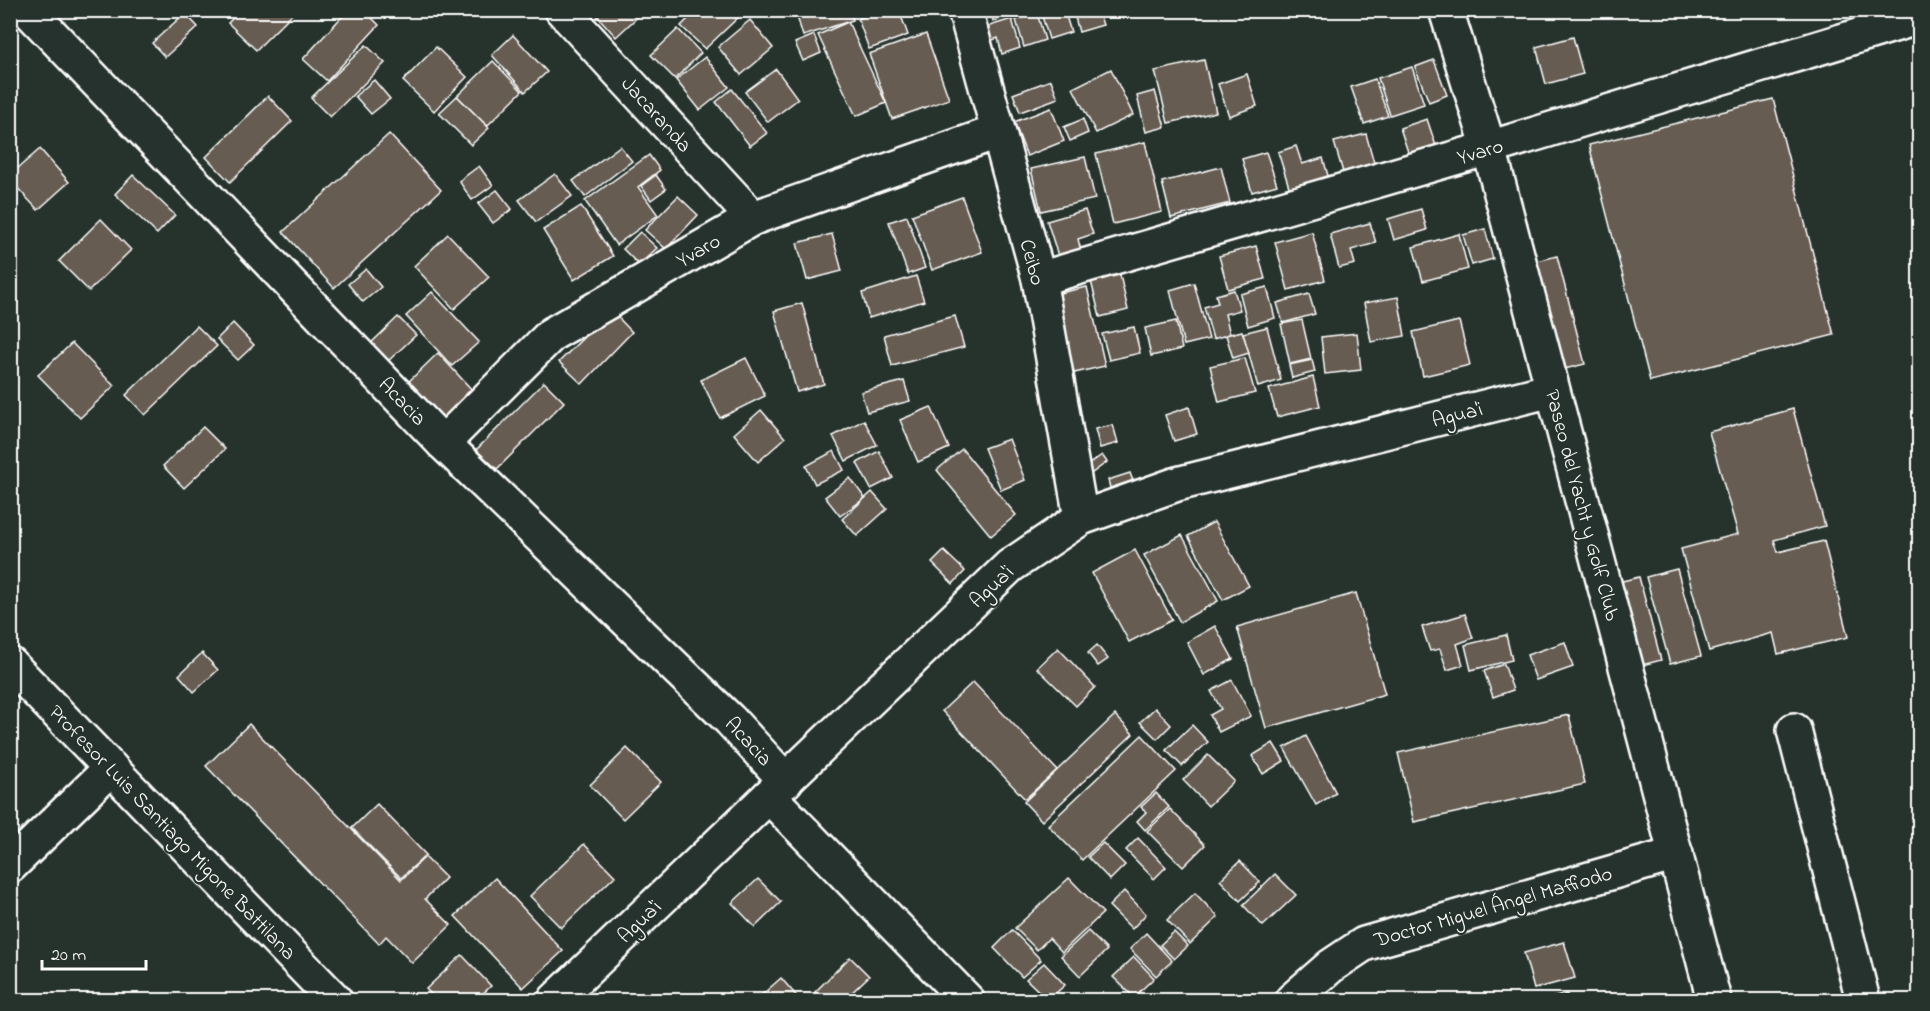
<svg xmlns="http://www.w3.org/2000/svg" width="1930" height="1011" viewBox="0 0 1930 1011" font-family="'Indie Flower',sans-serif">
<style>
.building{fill:#665b51;stroke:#fff;stroke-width:1.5}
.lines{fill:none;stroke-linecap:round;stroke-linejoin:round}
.minor-casing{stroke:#fff;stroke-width:38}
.major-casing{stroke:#fff;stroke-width:38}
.minor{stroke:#26332d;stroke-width:33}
.major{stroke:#26332d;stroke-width:33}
.labels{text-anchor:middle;stroke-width:4.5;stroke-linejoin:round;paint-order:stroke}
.street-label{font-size:21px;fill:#fff;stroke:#26332d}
</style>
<rect width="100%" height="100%" fill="#26332d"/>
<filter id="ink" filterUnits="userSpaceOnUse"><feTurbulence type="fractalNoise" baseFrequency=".0167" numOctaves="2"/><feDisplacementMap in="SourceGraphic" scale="12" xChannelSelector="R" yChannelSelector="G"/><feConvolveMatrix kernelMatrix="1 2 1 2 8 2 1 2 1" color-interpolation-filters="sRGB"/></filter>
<g filter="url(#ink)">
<!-- building -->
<g class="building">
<polygon points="241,10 296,10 256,50 228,23"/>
<polygon points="348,10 364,10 379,25 327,81 303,59"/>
<polygon points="592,10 644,10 644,11 616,37"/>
<polygon points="697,10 746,10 705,49 681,26"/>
<polygon points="795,10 850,10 853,20 803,36"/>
<polygon points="879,10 899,10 908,35 869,49 858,19"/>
<polygon points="990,10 1031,10 993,21"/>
<polygon points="1048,10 1064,10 1071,32 1049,39 1041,13"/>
<polygon points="1073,10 1098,10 1103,25 1079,32"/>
<polygon points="1104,10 1130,10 1107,18"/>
<polygon points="185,13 198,27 165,57 152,43"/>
<polygon points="1037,13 1045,40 1024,47 1016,20"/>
<polygon points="1012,19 1020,48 1002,54 998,38 984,43 980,29"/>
<polygon points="750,20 773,48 741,75 718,47"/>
<polygon points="848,22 886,103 856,116 818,35"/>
<polygon points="678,29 701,53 675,79 651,55"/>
<polygon points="926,34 949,99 892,119 869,54"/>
<polygon points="513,35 547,72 525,92 492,55"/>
<polygon points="814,35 821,53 803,61 795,43"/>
<polygon points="1573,37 1583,74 1546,84 1536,47"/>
<polygon points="366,45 385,63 330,117 311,98"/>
<polygon points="436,47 467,77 434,111 403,81"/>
<polygon points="705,57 729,87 700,110 676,80"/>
<polygon points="1204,60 1216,112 1168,123 1155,71"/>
<polygon points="1434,60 1447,95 1429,102 1415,67"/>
<polygon points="493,61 522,91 487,126 457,96"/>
<polygon points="1412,67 1424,104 1390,115 1378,78"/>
<polygon points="776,69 798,99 768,122 745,92"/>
<polygon points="1111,69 1133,115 1096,133 1073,88"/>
<polygon points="1247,74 1257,106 1229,116 1218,84"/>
<polygon points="1375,79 1388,116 1364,124 1351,87"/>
<polygon points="374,80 390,99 371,114 355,96"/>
<polygon points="1051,80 1058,98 1020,112 1013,94"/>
<polygon points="732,89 767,133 750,146 716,102"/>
<polygon points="1155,91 1165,127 1146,132 1137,96"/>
<polygon points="268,96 292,121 230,182 206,157"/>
<polygon points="457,96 489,128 471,145 439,113"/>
<polygon points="1773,99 1834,335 1650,381 1589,145"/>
<polygon points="1051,108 1064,141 1027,156 1014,122"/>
<polygon points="1083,119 1088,133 1070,141 1064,127"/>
<polygon points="1427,119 1440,158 1413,167 1400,128"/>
<polygon points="389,134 441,190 334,288 283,232"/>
<polygon points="1366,134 1376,170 1345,179 1334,142"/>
<polygon points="1145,142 1162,212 1113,224 1096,154"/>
<polygon points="620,146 632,161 585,197 573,181"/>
<polygon points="1296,146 1302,164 1323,158 1329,179 1290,190 1278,152"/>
<polygon points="40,149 69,182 38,210 10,180 10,175"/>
<polygon points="1266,152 1277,185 1252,192 1242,159"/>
<polygon points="649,155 660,170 638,187 658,215 616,245 585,201"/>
<polygon points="1085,157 1095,199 1041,211 1031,169"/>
<polygon points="479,166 493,185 472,200 459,181"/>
<polygon points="1221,167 1230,203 1171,218 1162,182"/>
<polygon points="555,174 572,196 536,222 519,200"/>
<polygon points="133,175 175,215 157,234 115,194"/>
<polygon points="656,175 666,189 651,200 641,186"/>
<polygon points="497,190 512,209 493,223 478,204"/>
<polygon points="678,196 698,215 666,249 645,230"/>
<polygon points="962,197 982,252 932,270 912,215"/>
<polygon points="581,206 613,256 574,280 543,230"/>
<polygon points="1421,209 1427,230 1394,240 1388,219"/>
<polygon points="1085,210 1093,234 1078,239 1082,255 1060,262 1047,221"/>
<polygon points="907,216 925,268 908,274 889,222"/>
<polygon points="101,219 131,250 89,291 59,261"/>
<polygon points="1370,223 1376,243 1351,250 1355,264 1339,268 1330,234"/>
<polygon points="1485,229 1493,259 1472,265 1463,235"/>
<polygon points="640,232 657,248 639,265 623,249"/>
<polygon points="1312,232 1325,280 1288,290 1275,242"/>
<polygon points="448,234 489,277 454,309 414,266"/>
<polygon points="832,234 842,271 807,280 797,243"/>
<polygon points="1459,234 1468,269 1423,281 1413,247"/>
<polygon points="1256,246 1265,279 1228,289 1219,256"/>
<polygon points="1557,256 1585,364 1552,372 1525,264"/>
<polygon points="366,269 381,287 363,302 348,284"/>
<polygon points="1120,275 1128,310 1100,317 1091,281"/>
<polygon points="916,276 924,301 869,318 862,293"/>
<polygon points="1194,283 1209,339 1184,345 1170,290"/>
<polygon points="1087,287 1105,366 1070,374 1051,295"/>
<polygon points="1267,287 1275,318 1248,326 1240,294"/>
<polygon points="1234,290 1240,310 1225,314 1230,334 1213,339 1204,307 1218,303 1216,295"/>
<polygon points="432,292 479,342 452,366 406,316"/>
<polygon points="1309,294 1315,314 1283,323 1277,303"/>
<polygon points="1398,297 1405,336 1371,342 1364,303"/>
<polygon points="802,303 824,384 797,392 774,311"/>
<polygon points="611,310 632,332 582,384 559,362"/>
<polygon points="955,316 964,347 892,366 884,335"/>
<polygon points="398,317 416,335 386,363 369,345"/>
<polygon points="1302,320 1311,359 1290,364 1281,324"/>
<polygon points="1176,321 1182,349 1151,356 1145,328"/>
<polygon points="1459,321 1470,365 1423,376 1413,332"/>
<polygon points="233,323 254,345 238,360 217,339"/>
<polygon points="197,326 217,346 145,415 126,395"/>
<polygon points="1134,327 1140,353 1109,360 1102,334"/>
<polygon points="1267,327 1281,380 1258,387 1243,333"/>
<polygon points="1242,331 1249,353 1233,358 1226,335"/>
<polygon points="1357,333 1361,370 1325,374 1321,337"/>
<polygon points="72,343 114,386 80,418 38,375"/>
<polygon points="438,353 473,391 435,426 401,389"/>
<polygon points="746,358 765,396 720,418 701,380"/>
<polygon points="1245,358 1255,393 1219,402 1210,366"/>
<polygon points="1312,360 1315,372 1292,378 1289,365"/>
<polygon points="1313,377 1320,406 1277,417 1269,389"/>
<polygon points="904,381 910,401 867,412 861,392"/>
<polygon points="544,382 564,402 497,469 476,450"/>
<polygon points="931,407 949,448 918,462 900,420"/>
<polygon points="1189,407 1197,434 1174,441 1165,415"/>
<polygon points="1793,409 1825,526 1774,540 1778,552 1824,541 1848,637 1778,654 1773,633 1709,651 1681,549 1738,534 1709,432"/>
<polygon points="761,410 785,438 758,462 734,434"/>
<polygon points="864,420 877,445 846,461 833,436"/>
<polygon points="1113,425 1118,443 1100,448 1095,429"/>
<polygon points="203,427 225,449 184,488 163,466"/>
<polygon points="1009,439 1025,480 1001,490 984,448"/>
<polygon points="962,449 1016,515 991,536 937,470"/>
<polygon points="834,451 844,470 815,484 806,466"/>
<polygon points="879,451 893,478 871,489 857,463"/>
<polygon points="1102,455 1107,462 1088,476 1082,469"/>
<polygon points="1130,473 1133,481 1110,488 1108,480"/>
<polygon points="850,478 865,498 840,516 825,497"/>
<polygon points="872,492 887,509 857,536 842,519"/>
<polygon points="1214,522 1249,586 1223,600 1188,536"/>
<polygon points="1182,535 1218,601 1180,622 1144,555"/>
<polygon points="1135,550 1172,620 1129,642 1092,573"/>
<polygon points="944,551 965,571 953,584 932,563"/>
<polygon points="1677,569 1701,656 1670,664 1646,577"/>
<polygon points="1639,577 1661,660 1631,668 1610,584"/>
<polygon points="1356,593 1385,694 1266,728 1237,627"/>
<polygon points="1465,614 1473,638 1457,644 1463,665 1447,670 1440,649 1430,651 1422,627"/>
<polygon points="1215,626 1233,659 1204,675 1187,642"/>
<polygon points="1506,635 1512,660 1471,670 1465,645"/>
<polygon points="1565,642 1573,667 1536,680 1527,655"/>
<polygon points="1097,645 1108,659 1098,666 1088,653"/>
<polygon points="1058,648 1095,687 1076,706 1037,668"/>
<polygon points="202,653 218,670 194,692 179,675"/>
<polygon points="1504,664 1513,690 1493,697 1484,671"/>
<polygon points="1232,680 1251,716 1219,732 1210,715 1221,709 1211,691"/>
<polygon points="973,682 1057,770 1025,799 942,711"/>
<polygon points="1155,708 1171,725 1157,739 1140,722"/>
<polygon points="1115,715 1133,734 1042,821 1024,802"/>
<polygon points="1569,715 1585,784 1414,822 1398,753"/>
<polygon points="249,724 401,880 425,857 446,878 425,899 451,925 412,963 386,936 379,944 206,766"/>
<polygon points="1192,725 1208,742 1182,766 1166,750"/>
<polygon points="1142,735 1176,771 1082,860 1048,825"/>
<polygon points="1306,736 1336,793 1316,805 1284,748"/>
<polygon points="1273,743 1284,761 1263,774 1252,756"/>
<polygon points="627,748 661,782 623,819 590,785"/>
<polygon points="1208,755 1234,781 1208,806 1183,780"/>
<polygon points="1156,793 1169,807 1145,830 1137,821 1146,812 1141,807"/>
<polygon points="377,804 426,855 401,878 352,828"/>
<polygon points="1170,809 1205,845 1183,867 1147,831"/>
<polygon points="1138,838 1166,867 1154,879 1126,850"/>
<polygon points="1103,843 1125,865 1110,880 1088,857"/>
<polygon points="584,844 615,876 561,928 530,896"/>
<polygon points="1240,861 1260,882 1240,901 1220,880"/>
<polygon points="1275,874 1296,895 1263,926 1243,905"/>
<polygon points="495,878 563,951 523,988 455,916"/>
<polygon points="1069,878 1103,913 1062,952 1049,938 1037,950 1015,928"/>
<polygon points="758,879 781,902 755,927 732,903"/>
<polygon points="1124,891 1146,914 1132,929 1109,906"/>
<polygon points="1195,893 1218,917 1190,944 1167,920"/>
<polygon points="1012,930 1041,960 1022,977 994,948"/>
<polygon points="1088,931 1107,950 1080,976 1061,956"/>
<polygon points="1174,932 1188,946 1174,959 1160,945"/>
<polygon points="1146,933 1172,961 1156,976 1130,949"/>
<polygon points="1564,942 1575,978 1534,989 1524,953"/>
<polygon points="462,955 491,986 476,1000 437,1000 426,989"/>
<polygon points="850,957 869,976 844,1000 823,1000 815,992"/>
<polygon points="1134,957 1154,978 1134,997 1113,977"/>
<polygon points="1044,963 1065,985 1048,1000 1026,979"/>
<polygon points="781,978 800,1000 756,1000"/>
<polygon points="729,992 736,1000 720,1000"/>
<polygon points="1567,994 1569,1000 1544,1000"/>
</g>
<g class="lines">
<!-- minor casing -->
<g class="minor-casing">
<g id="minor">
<polyline points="28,10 443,443 730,720 786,781"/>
<polyline points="562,10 753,218"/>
<polyline points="965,10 1039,279 1081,518"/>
<polyline points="1446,10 1489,148 1714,1000"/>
<polyline points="1039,279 1489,148 1920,17"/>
<polyline points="443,443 552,334 753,218 997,132"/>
<polyline points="1794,730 1863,1000"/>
<polyline points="769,796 967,1000"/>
<polyline points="10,866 111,768"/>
<polyline points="555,1000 1010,566 1081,518 1177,484 1552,390"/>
<polyline points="1292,1000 1331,966 1364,944 1676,854"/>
</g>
</g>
<!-- major casing -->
<g class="major-casing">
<polyline id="major" points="10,664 335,1000"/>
</g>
<!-- minor -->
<use href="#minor" class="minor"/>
<!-- major -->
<use href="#major" class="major"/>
</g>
</g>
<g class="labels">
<!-- street labels -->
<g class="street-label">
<text transform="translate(657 114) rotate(48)" y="7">Jacaranda</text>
<text transform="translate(1480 151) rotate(-16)" y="7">Yvaro</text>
<text transform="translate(698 250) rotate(-30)" y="7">Yvaro</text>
<text transform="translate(1033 262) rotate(75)" y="7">Ceibo</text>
<text transform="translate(403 401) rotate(46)" y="7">Acacia</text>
<text transform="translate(1457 414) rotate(-14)" y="7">Agua'i</text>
<text transform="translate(1583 505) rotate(75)" y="7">Paseo del Yacht y Golf Club</text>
<text transform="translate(991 586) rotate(-43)" y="7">Agua'i</text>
<text transform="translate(749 741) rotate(47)" y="7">Acacia</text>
<text transform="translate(173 832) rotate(46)" y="7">Profesor Luis Santiago Migone Battilana</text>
<text transform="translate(1493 906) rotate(-16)" y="7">Doctor Miguel Ángel Maffiodo</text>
<text transform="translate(639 921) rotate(-44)" y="7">Agua'i</text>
</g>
</g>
<!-- margin -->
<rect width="1930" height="1011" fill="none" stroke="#26332d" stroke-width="36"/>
<rect x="18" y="18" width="1894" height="975" fill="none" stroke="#fff" stroke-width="2" filter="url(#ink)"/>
<!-- scale -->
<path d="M42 960v9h104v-9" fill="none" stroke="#ffffff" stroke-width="3"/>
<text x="51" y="960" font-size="18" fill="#ffffff" stroke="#26332d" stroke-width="4.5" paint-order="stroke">20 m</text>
</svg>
